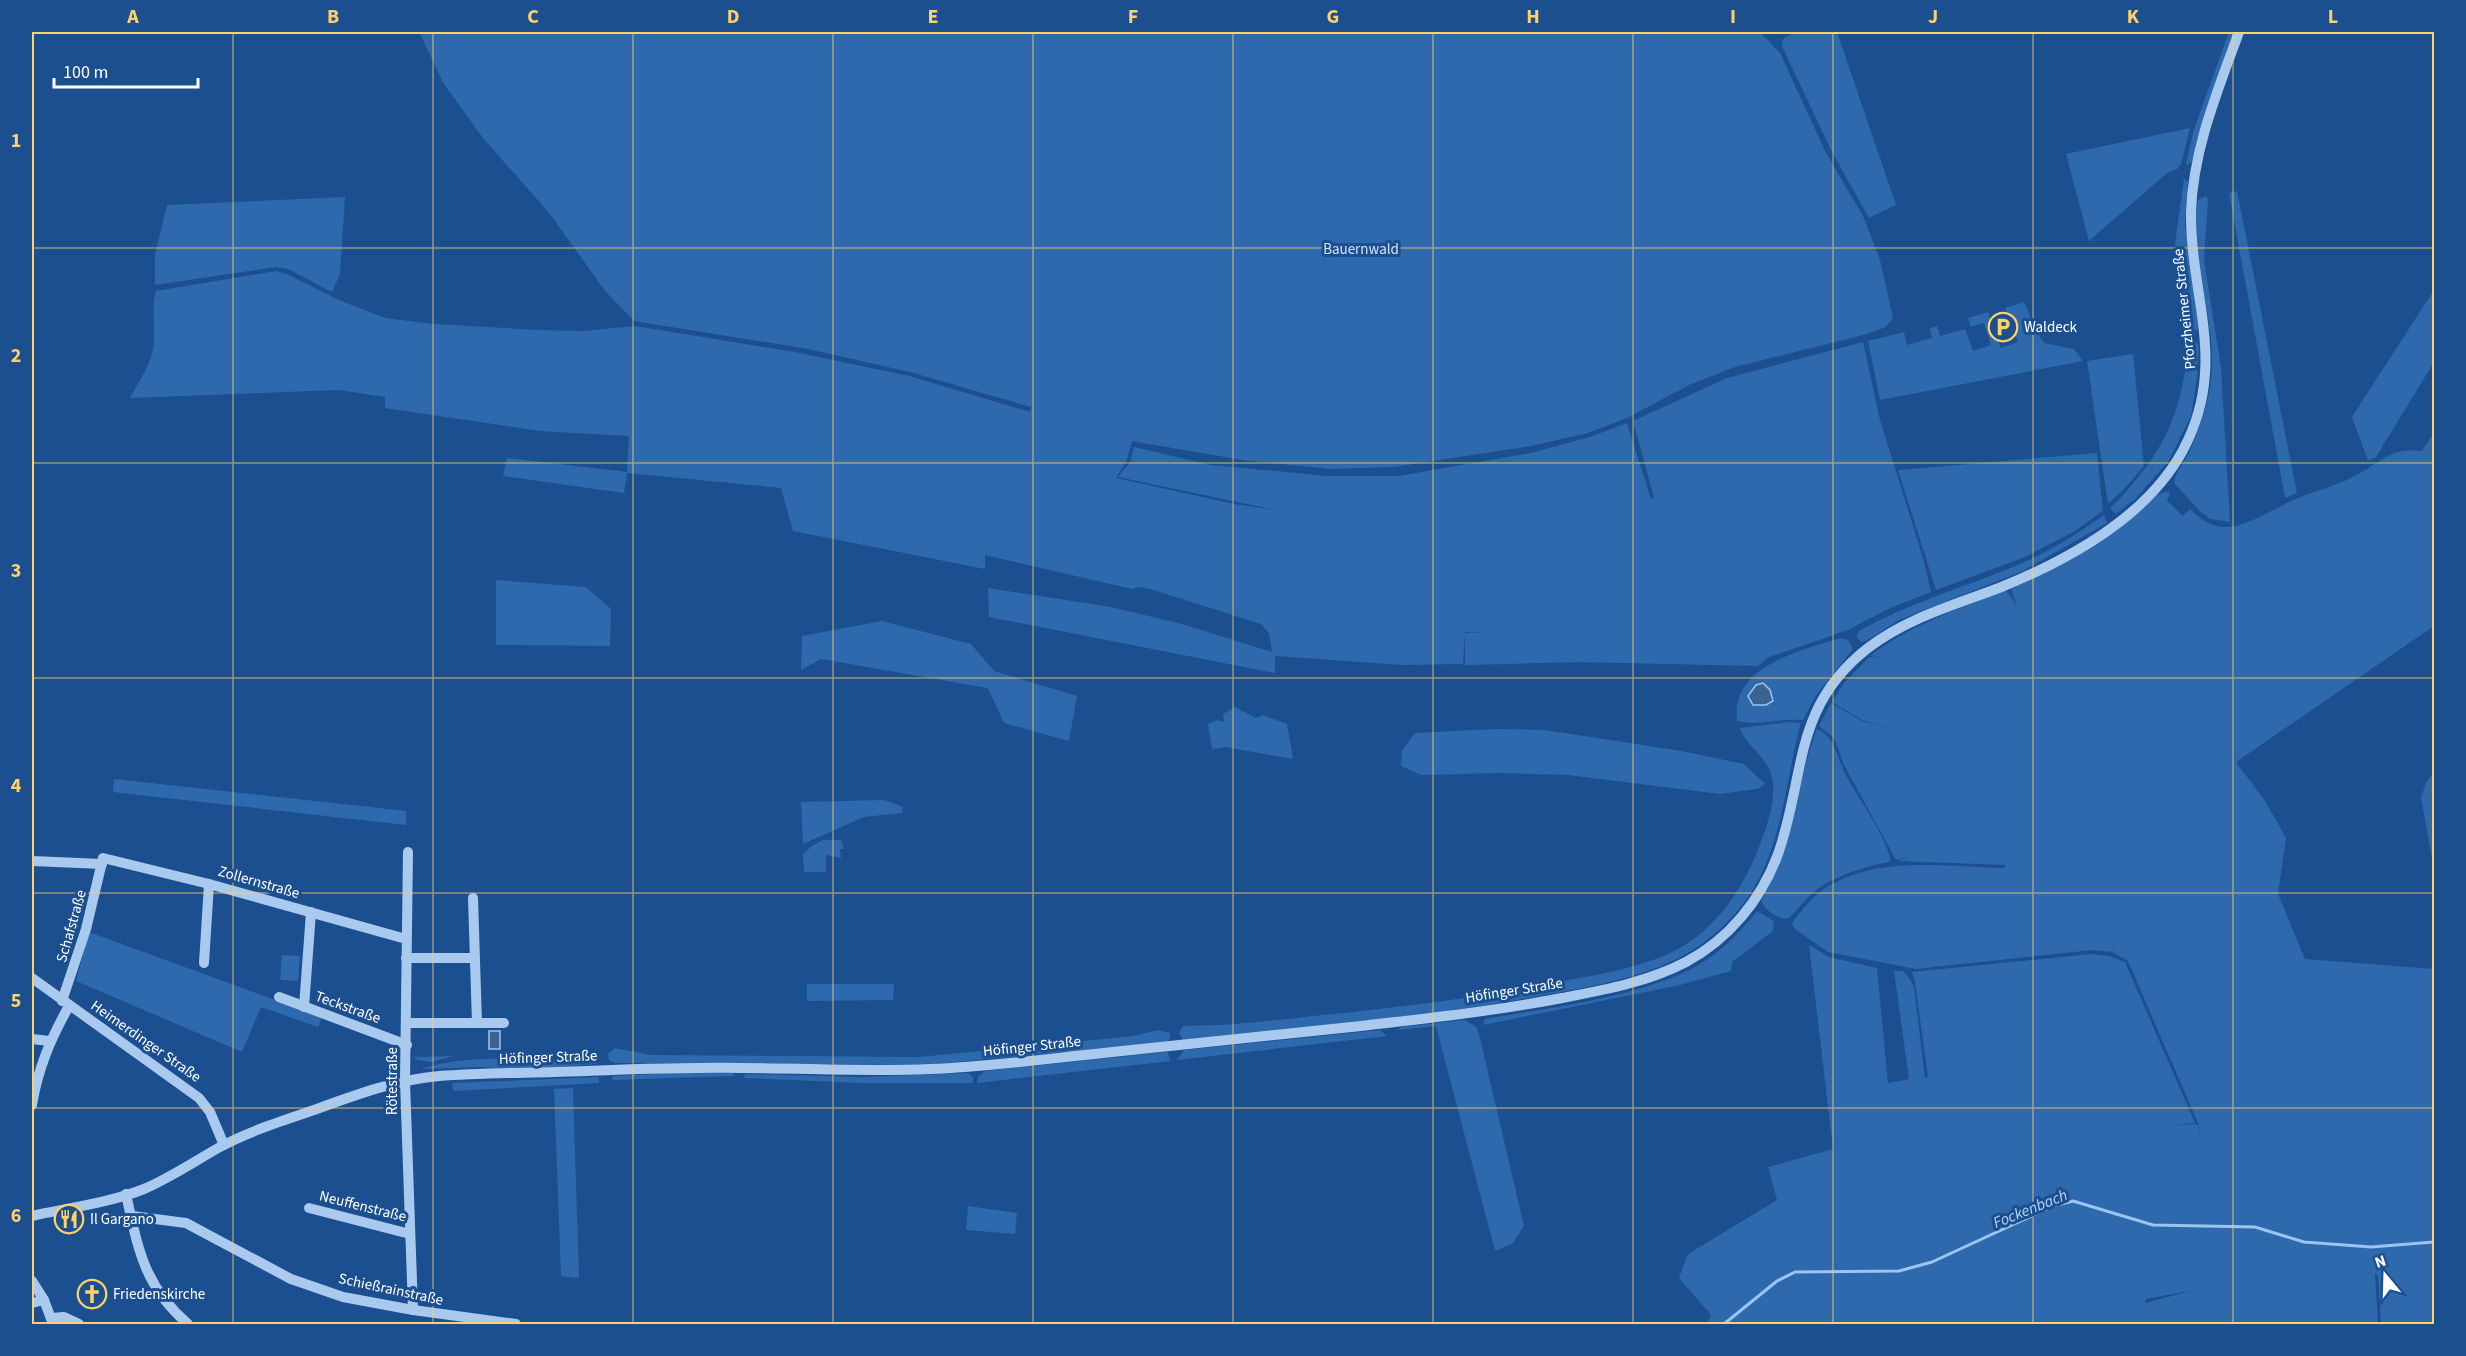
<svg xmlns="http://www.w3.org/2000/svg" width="2466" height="1356" viewBox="0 0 2466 1356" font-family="'Source Sans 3',sans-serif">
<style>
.green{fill:#2e69ad;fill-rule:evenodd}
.water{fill:#3c6290;stroke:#9cc4f0;stroke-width:1.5}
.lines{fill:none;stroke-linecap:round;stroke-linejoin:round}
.stream{stroke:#9cc4f0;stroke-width:3}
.minor{stroke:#a9c9ee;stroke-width:10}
.grid{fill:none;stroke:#ffd166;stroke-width:1.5;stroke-opacity:0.55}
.labels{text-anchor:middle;stroke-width:6;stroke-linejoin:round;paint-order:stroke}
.park-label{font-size:15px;fill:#cfe3fa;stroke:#1b4f8f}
.street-label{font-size:15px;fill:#fff;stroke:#1b4f8f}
.poi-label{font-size:15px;fill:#fff;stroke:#1b4f8f;text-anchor:start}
.water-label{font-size:16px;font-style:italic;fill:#b5d3f5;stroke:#1b4f8f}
.neatline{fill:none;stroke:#ffd166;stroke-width:2}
.grid-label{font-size:20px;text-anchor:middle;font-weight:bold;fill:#ffd166}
</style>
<rect width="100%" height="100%" fill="#1b4f8f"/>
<!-- green -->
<g class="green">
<path d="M419,32H1760L1780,53L1826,153L1863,216L1880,260L1892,313L1893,318L1886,327L1863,335L1735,367L1689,385L1629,417L1588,433L1531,446L1394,467L1330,469L1242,460L1132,441L1127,460L1116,478L1234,504L1275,510L1118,477L1130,462L1134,447L1211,465L1327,476H1399L1531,453L1590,437L1627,423L1651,499L1654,498L1633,421L1727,378L1863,342L1880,420L1923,558L1931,592L1888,609L1848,630L1769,657L1758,666L1579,662L1465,665V633H1485L1465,632L1463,664L1403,665L1275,656V673L989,617L988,588L1111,607L1182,624L1272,652L1269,633L1261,624L1150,589L1138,587L1132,589L985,555V569L793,531L781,488L627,473L624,493L503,476L507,458L627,472L629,436L540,431L385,408V397L339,390L130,398C139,381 153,362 154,342C155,325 151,308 156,291L276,271L289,275L339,300L385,318L433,324L539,330L582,331L635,326L795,352L909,376L1030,412L1031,407L910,372L808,349L634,321L605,291L550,214L483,138L444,84Z"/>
<polygon points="1796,32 1837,32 1896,205 1869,218 1831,150 1782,46 1783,39"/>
<polygon points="2229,32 2234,32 2207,106 2192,162 2188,165 2186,164 2194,129"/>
<polygon points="2190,128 2181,164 2177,169 2167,173 2089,241 2066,154"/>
<polygon points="2184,179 2188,182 2185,225 2199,329 2188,334 2175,244"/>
<polygon points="2237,191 2297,493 2285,498 2229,193"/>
<path d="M2206,196L2208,200L2204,260L2221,368L2230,522L2210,519L2198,509L2174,483C2176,470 2185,462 2190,450C2203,422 2212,393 2212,361C2213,308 2186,253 2198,200Z"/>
<polygon points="345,197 340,274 332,292 288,269 276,267 155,285 155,254 167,205"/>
<polygon points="2434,290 2434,362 2376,457 2368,461 2352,417"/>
<polygon points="2024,302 2037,333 2044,343 2074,349 2083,361 1880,400 1868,341 1904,332 1907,345 1932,338 1930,328 1937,326 1940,336 1965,329 1973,351 1991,345 1984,323 1971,327 1968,318 1988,312 2001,348 2018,342 2005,308"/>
<path d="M2194,340L2199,345L2197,378L2191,416L2168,462L2135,499L2116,514L2110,509C2164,453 2181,418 2189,341Z"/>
<polygon points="2133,354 2144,466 2123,490 2108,504 2087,361"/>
<path d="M2434,433V626L2236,762L2265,801L2286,838L2278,894L2305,959L2434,969V1324H2381L2378,1275L2375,1274L2378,1324H1707L1711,1315L1679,1278L1688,1254L1777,1200L1768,1167L1833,1149L1809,945L1829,957L1877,968L1888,1083L1909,1079L1894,971H1903L1909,978L1914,987L1925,1078L1928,1077L1915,982L1912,972L2092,954L2109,956L2125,962L2195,1123L2171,1126L2197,1124L2200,1133L2198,1123L2128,961L2112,952L2115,947L2111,952L2093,950L1916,969L1828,952L1795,929L1792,923C1800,913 1809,900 1820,892C1872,854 1944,867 2004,868L2006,865L1897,861L1909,857L1896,860L1844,765L1834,738L1819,726L1831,703L1862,721L1894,730L1862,720L1832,702L1843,684L1869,657L1885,658L1870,656C1910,625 1959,609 2006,590L2017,606L2011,589C2054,568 2093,544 2132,517C2143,509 2156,490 2170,492L2167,501L2183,516L2190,509C2201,519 2210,527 2226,527C2245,528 2276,507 2294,500C2314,491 2336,486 2355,476C2380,463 2391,447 2422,451ZM2194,1290L2145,1303L2146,1299Z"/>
<polygon points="2097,453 2103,511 2073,532 2025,557 1936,590 1898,470"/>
<path d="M2104,515L2107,523L2021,572L1899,620L1866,641L1861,642L1856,636L1859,631C1913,601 1972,585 2029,560C2055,548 2080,532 2104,515Z"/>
<polygon points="496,580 586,587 611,609 610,646 496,645"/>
<polygon points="882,621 971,644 994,671 1077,696 1069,741 1004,723 988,688 821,659 801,670 802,636"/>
<path d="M1840,638L1848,640L1853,649L1815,697L1803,720C1781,718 1759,726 1737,721C1730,666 1800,651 1840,638Z"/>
<polygon points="1235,707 1256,718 1263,715 1287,724 1293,759 1225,747 1212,749 1208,724 1218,720 1224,722 1223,714"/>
<path d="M1790,722L1801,723C1785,781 1783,845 1749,896C1733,919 1711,940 1686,954C1642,979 1588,987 1539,996C1422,1018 1302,1027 1183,1040L1179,1033L1183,1026C1230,1026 1276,1020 1323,1015C1400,1007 1476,998 1552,983C1596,975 1654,967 1691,941C1723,918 1745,884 1759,847C1767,827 1777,798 1772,777C1767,756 1746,747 1740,728Z"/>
<polygon points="1495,729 1545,730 1681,751 1744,764 1765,784 1757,789 1720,794 1568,775 1499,773 1421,775 1401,766 1402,751 1415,733"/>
<path d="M1817,729C1822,732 1828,735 1831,741C1838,753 1841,767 1848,779C1858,798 1891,843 1890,862C1868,865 1832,877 1815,891C1805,900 1797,910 1788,919C1776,918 1766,911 1761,901C1794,844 1794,789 1817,729Z"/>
<polygon points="2434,772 2434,870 2421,797 2427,781"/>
<polygon points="114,779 406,811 406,825 113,792"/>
<polygon points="884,800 903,807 902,813 864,817 803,844 801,802"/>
<polygon points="823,840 841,840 844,849 840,849 841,858 826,855 826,872 804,872 803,854 812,846"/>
<path d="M1757,911L1774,921L1773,931L1732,962L1731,971L1680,985L1483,1025L1485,1019C1548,1008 1632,998 1689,970C1716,957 1739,934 1757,911Z"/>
<polygon points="89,932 322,1017 318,1027 261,1007 242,1052 76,981"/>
<polygon points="282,955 300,956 298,981 280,980"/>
<polygon points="807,984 894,984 893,1000 807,1001"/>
<polygon points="1465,1020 1476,1027 1480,1038 1524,1226 1512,1244 1495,1251 1436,1026 1398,1030 1401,1027"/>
<polygon points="1158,1030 1170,1033 1170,1039 1167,1042 927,1065 614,1063 609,1060 608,1054 615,1048 651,1055 919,1057 1134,1036"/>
<polygon points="1380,1030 1387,1036 1177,1060 1184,1050"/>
<polygon points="1167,1052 1171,1061 977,1083 978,1077 985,1071"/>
<path d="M593,1055L600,1057L596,1064L524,1069L481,1067L421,1069C477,1051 536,1064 593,1055Z"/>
<polygon points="454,1056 431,1062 416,1060 414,1057"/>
<polygon points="672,1073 733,1073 735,1076 612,1080 613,1076"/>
<polygon points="968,1073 973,1077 973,1083 861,1083 743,1078 746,1074 863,1077"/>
<polygon points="599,1077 599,1083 453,1091 452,1083"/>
<polygon points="573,1088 579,1278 561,1276 554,1089"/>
<polygon points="968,1206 1017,1213 1015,1234 966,1230"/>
</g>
<!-- water -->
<g class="water">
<polygon points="1763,683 1770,690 1773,701 1766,705 1753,705 1748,696 1756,685"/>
<rect x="489" y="1031" width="11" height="18"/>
</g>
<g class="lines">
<!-- stream -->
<polyline class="stream" points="1724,1324 1777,1281 1795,1272 1899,1271 1932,1262 2053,1206 2073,1201 2153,1225 2255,1227 2304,1242 2371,1247 2434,1242"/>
<!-- minor -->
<g class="minor">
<polyline points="408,852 405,1081 413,1310"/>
<polyline points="32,861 102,864"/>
<polyline points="473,898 477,1023"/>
<polyline points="406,958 474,958"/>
<polyline points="204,963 209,884"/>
<polyline points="32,978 199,1098 210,1112 224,1145"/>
<polyline points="279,997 407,1045"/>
<polyline points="62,1001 86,929 103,858 209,884 406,939"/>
<polyline points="304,1007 311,912"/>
<polyline points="407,1023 504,1023"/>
<polyline points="32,1039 49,1041"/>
<path d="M32,1105C38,1068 51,1038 69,1006"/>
<path d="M126,1194C138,1249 144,1286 188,1324"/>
<polyline points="309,1208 410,1234"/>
<path d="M32,1216C68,1208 109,1203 144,1189C170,1178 195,1161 220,1147C250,1131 282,1121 314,1110C355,1095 395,1080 439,1076C477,1073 516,1073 554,1072C617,1070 680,1067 742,1068C805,1068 867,1072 930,1069C988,1067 1045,1059 1103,1053C1189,1044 1275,1035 1361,1026C1429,1018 1495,1011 1562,998C1604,990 1648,982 1686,962C1729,939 1761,900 1778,854C1806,775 1792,707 1868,648C1907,618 1954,605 1999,588C2071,559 2155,513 2188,440C2226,359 2190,294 2191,212C2193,149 2218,90 2239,32"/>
<polyline points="132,1216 186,1223 291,1279 343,1297 413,1310 516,1324"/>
<polyline points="32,1281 44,1300 53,1324"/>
<polyline points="32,1303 44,1300"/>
<polyline points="52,1318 64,1317 79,1324"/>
</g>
</g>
<!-- grid -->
<path class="grid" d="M233,32V1324M433,32V1324M633,32V1324M833,32V1324M1033,32V1324M1233,32V1324M1433,32V1324M1633,32V1324M1833,32V1324M2033,32V1324M2233,32V1324M32,248H2434M32,463H2434M32,678H2434M32,893H2434M32,1108H2434"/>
<!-- icons -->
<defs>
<g id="parking-ring" transform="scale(1.5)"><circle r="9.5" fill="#1b4f8f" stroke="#ffd166" stroke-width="1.5"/><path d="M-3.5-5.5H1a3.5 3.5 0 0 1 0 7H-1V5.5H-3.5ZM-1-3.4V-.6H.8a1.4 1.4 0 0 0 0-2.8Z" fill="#ffd166"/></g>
<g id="restaurant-ring" transform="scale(1.5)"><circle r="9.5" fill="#1b4f8f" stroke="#ffd166" stroke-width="1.5"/><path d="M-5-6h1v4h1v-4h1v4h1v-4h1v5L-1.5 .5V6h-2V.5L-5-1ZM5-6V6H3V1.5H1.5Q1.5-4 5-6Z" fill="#ffd166"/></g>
<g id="church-ring" transform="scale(1.5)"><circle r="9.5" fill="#1b4f8f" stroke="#ffd166" stroke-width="1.5"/><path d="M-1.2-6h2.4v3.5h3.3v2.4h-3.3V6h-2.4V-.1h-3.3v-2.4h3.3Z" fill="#ffd166"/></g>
</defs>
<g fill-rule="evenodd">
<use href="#parking-ring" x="2003" y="327"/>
<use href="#restaurant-ring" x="69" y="1219"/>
<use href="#church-ring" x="92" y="1294"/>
</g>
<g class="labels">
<!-- park labels -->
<g class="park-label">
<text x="1361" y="254">Bauernwald</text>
</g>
<!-- street labels -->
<g class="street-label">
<text transform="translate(2184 309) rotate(-96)" y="5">Pforzheimer Straße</text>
<text transform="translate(259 882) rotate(16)" y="5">Zollernstraße</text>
<text transform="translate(71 926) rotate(-74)" y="5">Schafstraße</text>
<text transform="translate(1514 990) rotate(-9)" y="5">Höfinger Straße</text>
<text transform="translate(348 1007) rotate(20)" y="5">Teckstraße</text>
<text transform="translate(146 1041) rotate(35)" y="5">Heimerdinger Straße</text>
<text transform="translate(1032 1046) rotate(-6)" y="5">Höfinger Straße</text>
<text transform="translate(548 1057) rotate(-2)" y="5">Höfinger Straße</text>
<text transform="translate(392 1081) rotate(-90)" y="5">Rötestraße</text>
<text transform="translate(363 1206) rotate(14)" y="5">Neuffenstraße</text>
<text transform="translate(391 1289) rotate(12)" y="5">Schießrainstraße</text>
</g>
<!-- poi labels -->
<g class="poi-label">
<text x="2024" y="332">Waldeck</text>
<text x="90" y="1224">Il Gargano</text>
<text x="113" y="1299">Friedenskirche</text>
</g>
<!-- water labels -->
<g class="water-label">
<text transform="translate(2030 1208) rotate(-22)" y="6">Fockenbach</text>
</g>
</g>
<!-- border -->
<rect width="2466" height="1356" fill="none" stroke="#1b4f8f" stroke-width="66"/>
<!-- north arrow -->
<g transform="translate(2385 1275) rotate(341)" stroke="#1b4f8f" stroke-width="4.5" paint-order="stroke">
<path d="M0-4.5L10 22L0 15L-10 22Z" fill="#ffffff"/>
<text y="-9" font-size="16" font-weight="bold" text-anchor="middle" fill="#ffffff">N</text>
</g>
<!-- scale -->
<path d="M54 78v9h144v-9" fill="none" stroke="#ffffff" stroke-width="3"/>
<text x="63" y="78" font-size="18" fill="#ffffff" stroke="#1b4f8f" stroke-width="4.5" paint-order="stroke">100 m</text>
<rect x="33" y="33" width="2400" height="1290" class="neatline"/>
<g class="grid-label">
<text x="133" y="23">A</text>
<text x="333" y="23">B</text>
<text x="533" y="23">C</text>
<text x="733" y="23">D</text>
<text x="933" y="23">E</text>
<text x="1133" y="23">F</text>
<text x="1333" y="23">G</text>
<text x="1533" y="23">H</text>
<text x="1733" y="23">I</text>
<text x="1933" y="23">J</text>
<text x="2133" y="23">K</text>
<text x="2333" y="23">L</text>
<text x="16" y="147">1</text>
<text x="16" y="362">2</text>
<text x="16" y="577">3</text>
<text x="16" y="792">4</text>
<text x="16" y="1007">5</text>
<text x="16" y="1222">6</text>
</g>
</svg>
